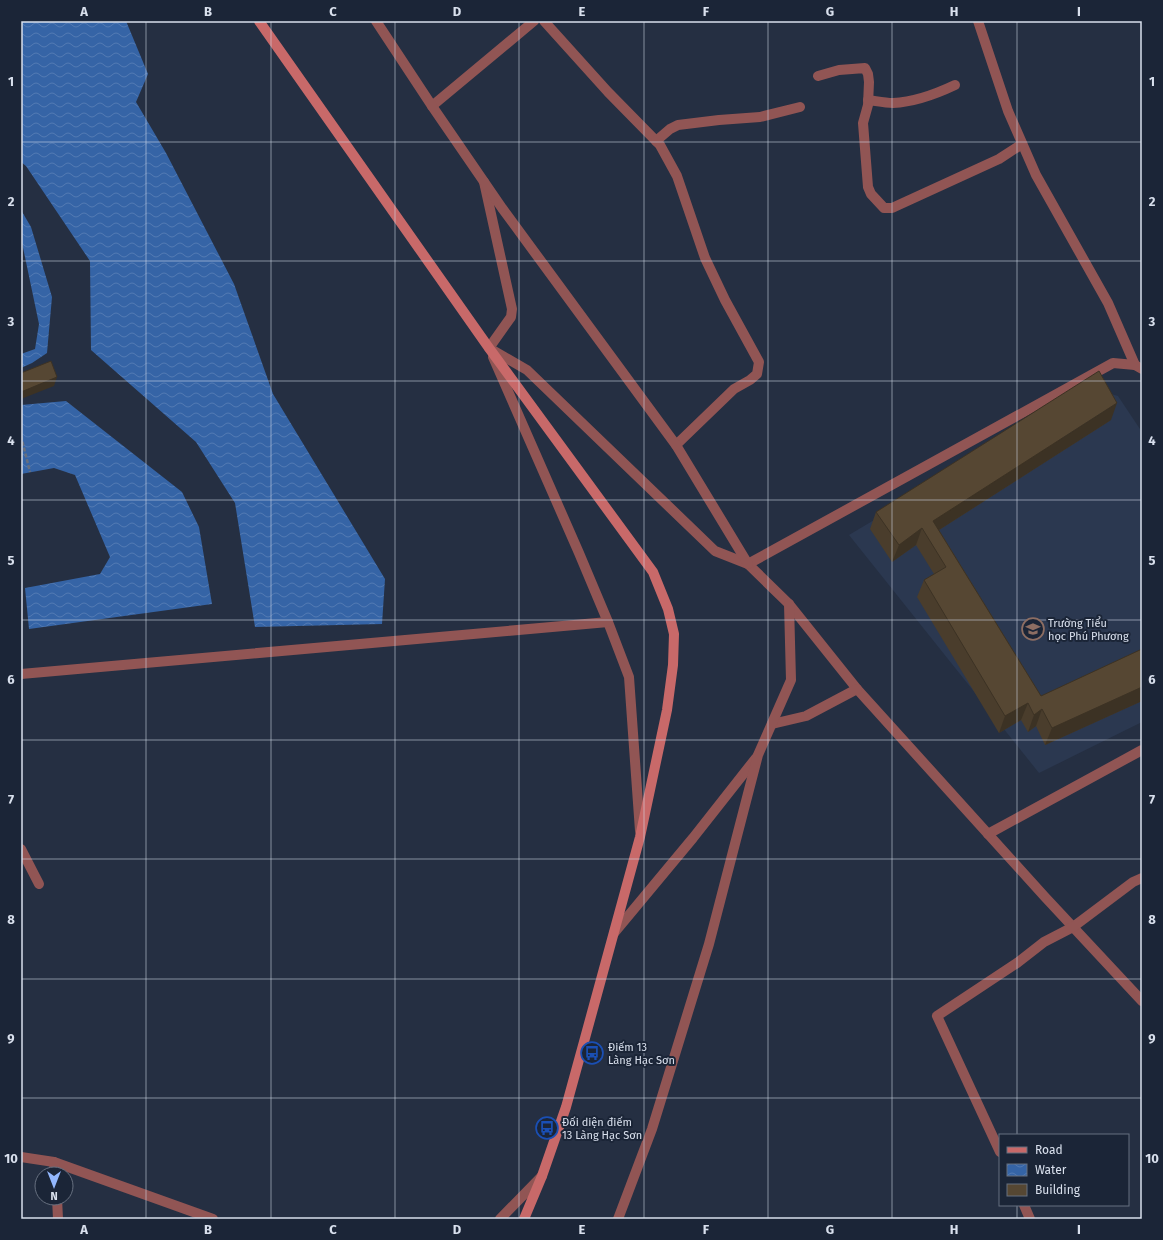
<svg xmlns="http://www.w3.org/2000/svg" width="1163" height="1240" viewBox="0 0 1163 1240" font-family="'Fira Sans',sans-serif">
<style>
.built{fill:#2b3850}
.water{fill:url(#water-waves)}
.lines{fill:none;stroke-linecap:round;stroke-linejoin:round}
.path{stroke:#666f7f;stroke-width:2.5;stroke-dasharray:4 2;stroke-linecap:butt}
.service{stroke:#915554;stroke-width:10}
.minor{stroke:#915554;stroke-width:10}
.tertiary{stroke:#915554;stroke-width:10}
.secondary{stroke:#c86969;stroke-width:10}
.wall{fill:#4a3d2c}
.shaded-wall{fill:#3c3224}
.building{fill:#564733;stroke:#3c3224}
.grid{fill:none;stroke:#d9e0ed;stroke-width:1;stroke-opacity:0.55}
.labels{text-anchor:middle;stroke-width:4;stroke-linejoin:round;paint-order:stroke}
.poi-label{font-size:11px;fill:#d9e0ed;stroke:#1b2537;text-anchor:start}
.neatline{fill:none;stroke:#d9e0ed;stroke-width:1.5}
.grid-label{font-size:13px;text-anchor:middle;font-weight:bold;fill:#d9e0ed}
</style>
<defs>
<pattern id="water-waves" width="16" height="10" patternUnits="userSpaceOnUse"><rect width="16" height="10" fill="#3564a6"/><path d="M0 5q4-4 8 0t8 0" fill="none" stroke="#527ab3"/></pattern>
</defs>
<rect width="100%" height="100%" fill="#252f42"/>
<!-- built -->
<polygon class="built" points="1093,389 1118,396 1142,432 1142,722 1039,773 849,535"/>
<!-- water -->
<g class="water">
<polygon points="21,21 126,21 148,74 136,102 166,153 234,284 273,394 385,579 382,624 255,627 235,503 196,442 91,350 90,261 26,166 21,162"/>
<polygon points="21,210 31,227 52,297 47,353 32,363 21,368 21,354 35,349 39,324 21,238"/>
<polygon points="66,401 182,492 199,527 212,604 29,629 25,588 100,574 110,557 75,475 54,468 21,474 21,405"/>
</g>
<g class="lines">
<!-- path -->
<polyline class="path" points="21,436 30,472"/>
<!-- service -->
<g class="service">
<polyline points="493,357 579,553 608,622 629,677 640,831"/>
<polyline points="21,674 608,622"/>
</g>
<!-- minor -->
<g class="minor">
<polyline points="544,21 608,92 660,145 677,176 705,258 725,300 759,362 757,374 750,380 734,389 676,445"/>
<polyline points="978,21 1008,111 1036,175 1108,303 1135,365"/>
<polyline points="818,76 839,70 865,68 868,74 869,82 868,105 863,123 868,187 871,194 884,208 892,208 999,159 1022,144"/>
<path d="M868,100C876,101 885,103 893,103C915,102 936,94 955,85"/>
<polyline points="432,106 534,21"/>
<polyline points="656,141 670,129 678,125 719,120 760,117 800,107"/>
<polyline points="484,182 512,309 511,317 489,348 527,370 715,551 748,564 789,604 857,689 1045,897 1142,1001"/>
<polyline points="748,564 1113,363 1135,365 1142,369"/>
<polyline points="772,724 806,716 857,689"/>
<polyline points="988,834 1142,750"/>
<polyline points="21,849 39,884"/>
<polyline points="614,933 693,838 756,758"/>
<polyline points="1000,1152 937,1016 1017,963 1044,942 1073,927 1133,882 1142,878"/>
<polyline points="21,1157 54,1162 213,1219"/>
<polyline points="54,1162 55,1174"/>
<polyline points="57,1198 58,1219"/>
<polyline points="1024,1205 1030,1219"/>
<polyline points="500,1219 542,1176"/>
<polyline points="618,1219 652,1129 709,944 758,755 791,680 789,604"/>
</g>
<!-- tertiary -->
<polyline class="tertiary" points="376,21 432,106 502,208 676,445 748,564"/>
<!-- secondary -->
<polyline class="secondary" points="259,21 489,348 653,572 668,609 674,634 673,665 667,710 640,837 585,1038 566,1107 542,1176 524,1219"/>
</g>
<!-- wall -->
<polygon class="wall" points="1111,420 939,530 1041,696 1142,649 1142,701 1045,745 1036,726 1028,732 1021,720 999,733 917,597 924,580 934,574 916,545 892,562 870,529 876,512"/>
<!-- shaded-wall -->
<g class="shaded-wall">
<polygon points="57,377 54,386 21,399 21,392"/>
<polygon points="1117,403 1111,420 928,537 933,521"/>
<polygon points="922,528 916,545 892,562 899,545"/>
<polygon points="1142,687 1142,701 1045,745 1052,728"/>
<polygon points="1028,703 1021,720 999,733 1005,716"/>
<polygon points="1042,709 1036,726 1028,732 1034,715"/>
</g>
<!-- building -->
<g class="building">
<polygon points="51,361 57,377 21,392 21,373"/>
<polygon points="1099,371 1117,403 933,521 1041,696 1142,649 1142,687 1052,728 1042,709 1034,715 1028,703 1005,716 924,580 946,567 922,528 899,545 876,512"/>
</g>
<!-- grid -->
<path class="grid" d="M146,21V1219M271,21V1219M395,21V1219M519,21V1219M644,21V1219M768,21V1219M892,21V1219M1017,21V1135M21,142H1142M21,261H1142M21,381H1142M21,500H1142M21,620H1142M21,740H1142M21,859H1142M21,979H1142M21,1098H1142M1017,1205V1219"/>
<!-- icons -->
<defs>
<g id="school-ring" transform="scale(1.15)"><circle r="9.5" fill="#1b2537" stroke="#8d6e63" stroke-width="1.5"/><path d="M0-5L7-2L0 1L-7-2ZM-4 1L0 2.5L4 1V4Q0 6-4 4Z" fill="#8d6e63"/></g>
<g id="bus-ring" transform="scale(1.15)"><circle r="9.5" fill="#1b2537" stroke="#1a4fb4" stroke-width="1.5"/><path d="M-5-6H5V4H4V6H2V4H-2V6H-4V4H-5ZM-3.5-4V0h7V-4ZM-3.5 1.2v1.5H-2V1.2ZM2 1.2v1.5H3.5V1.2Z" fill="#1a4fb4"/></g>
</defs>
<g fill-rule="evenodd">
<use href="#school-ring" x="1033" y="629"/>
<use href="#bus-ring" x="592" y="1053"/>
<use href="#bus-ring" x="547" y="1128"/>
</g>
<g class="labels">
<!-- poi labels -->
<g class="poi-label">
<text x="1048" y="627">Trường Tiểu<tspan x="1048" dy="13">học Phú Phương</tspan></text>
<text x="608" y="1051">Điếm 13<tspan x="608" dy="13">Làng Hạc Sơn</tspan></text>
<text x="562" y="1126">Đối diện điếm<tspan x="562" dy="13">13 Làng Hạc Sơn</tspan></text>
</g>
</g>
<!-- border -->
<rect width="1163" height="1240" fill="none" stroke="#1b2537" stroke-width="44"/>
<!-- legend -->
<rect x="999" y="1134" width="130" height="72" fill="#1b2537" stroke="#677080"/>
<rect x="1007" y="1147" width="20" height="6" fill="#c86969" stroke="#677080"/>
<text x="1035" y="1154" font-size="12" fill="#d9e0ed">Road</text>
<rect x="1007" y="1164" width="20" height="12" fill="url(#water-waves)" stroke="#677080"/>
<text x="1035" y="1174" font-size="12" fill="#d9e0ed">Water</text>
<rect x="1007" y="1184" width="20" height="12" fill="#564733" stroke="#677080"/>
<text x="1035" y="1194" font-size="12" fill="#d9e0ed">Building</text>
<!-- north arrow -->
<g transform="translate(54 1186) rotate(180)"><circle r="19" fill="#1b2537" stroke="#677080"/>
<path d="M0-3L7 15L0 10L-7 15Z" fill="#93b7fd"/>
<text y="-6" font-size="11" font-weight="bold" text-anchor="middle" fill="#d9e0ed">N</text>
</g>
<rect x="22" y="22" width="1119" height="1196" class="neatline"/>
<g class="grid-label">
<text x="84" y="16">A</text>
<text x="208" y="16">B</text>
<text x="333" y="16">C</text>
<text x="457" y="16">D</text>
<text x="582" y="16">E</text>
<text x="706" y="16">F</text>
<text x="830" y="16">G</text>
<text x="954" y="16">H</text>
<text x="1079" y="16">I</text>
<text x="11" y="86">1</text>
<text x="1152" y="86">1</text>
<text x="11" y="206">2</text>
<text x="1152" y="206">2</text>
<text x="11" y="326">3</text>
<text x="1152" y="326">3</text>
<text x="11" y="445">4</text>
<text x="1152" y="445">4</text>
<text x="11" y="565">5</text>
<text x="1152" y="565">5</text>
<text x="11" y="684">6</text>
<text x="1152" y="684">6</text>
<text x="11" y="804">7</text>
<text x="1152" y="804">7</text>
<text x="11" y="924">8</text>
<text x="1152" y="924">8</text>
<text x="11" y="1043">9</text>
<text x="1152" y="1043">9</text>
<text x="11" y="1163">10</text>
<text x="1152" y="1163">10</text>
<text x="84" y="1234">A</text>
<text x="208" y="1234">B</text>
<text x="333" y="1234">C</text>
<text x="457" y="1234">D</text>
<text x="582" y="1234">E</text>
<text x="706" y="1234">F</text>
<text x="830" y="1234">G</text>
<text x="954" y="1234">H</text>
<text x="1079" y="1234">I</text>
</g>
</svg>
